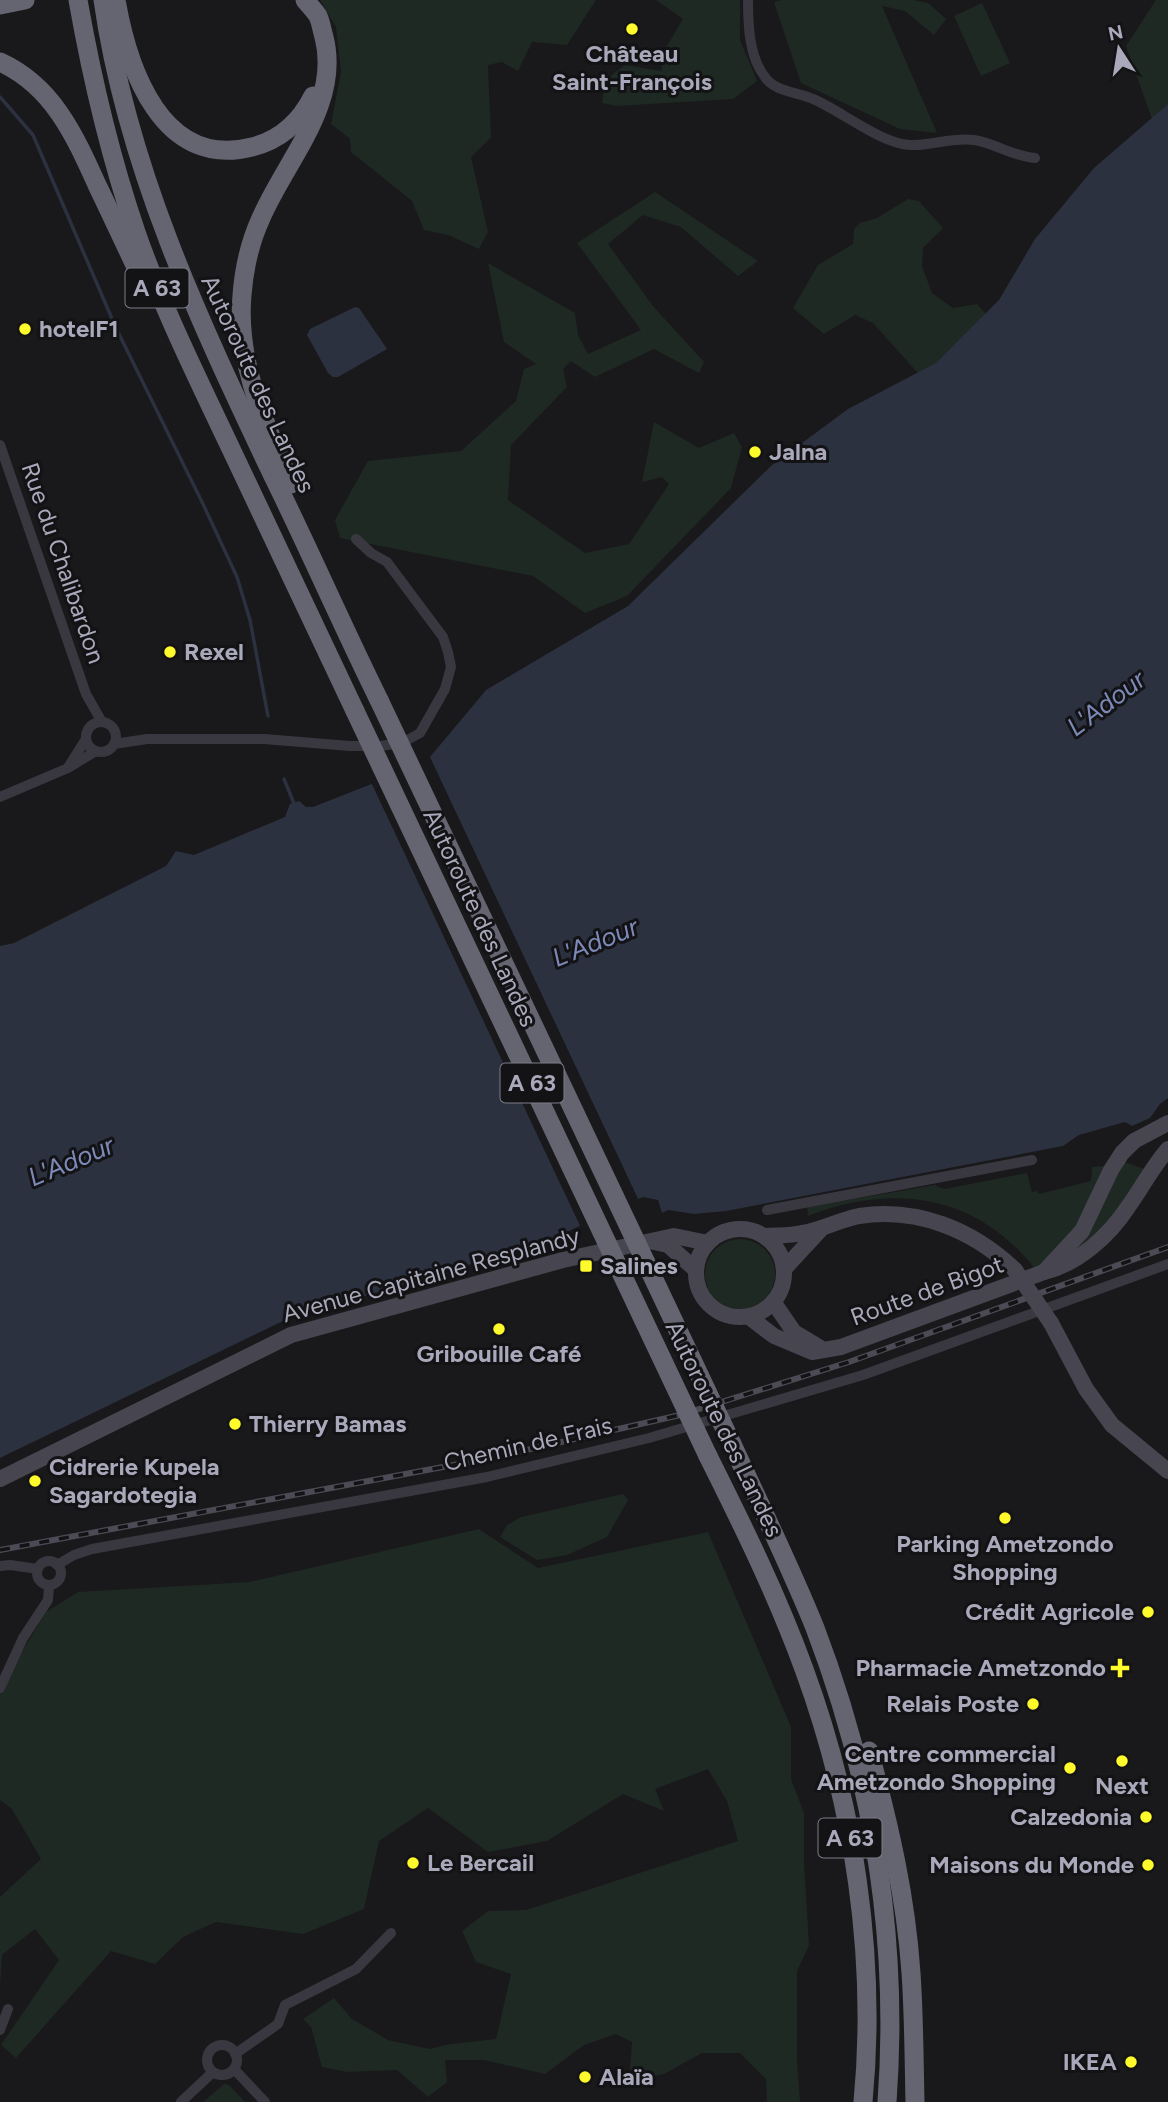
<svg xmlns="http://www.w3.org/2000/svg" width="1168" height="2102" viewBox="0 0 1168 2102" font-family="Figtree,sans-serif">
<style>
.green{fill:#1f2923}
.water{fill:#2c3140}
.pier{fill:#19181a}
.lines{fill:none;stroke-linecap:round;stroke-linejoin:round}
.stream{stroke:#2c3140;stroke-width:3.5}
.minor{stroke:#393840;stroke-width:10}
.secondary{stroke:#474650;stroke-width:16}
.motorway{stroke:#656471;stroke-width:19}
.rail-casing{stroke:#4c4b55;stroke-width:6}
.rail{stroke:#131315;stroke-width:3.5;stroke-dasharray:10;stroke-linecap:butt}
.secondary-bridge{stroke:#474650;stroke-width:16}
.motorway-bridge{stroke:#656471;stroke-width:19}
.poi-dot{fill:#fffa2b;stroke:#131315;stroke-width:2.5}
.labels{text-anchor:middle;stroke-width:6;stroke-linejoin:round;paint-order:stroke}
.shield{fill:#131315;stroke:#7c7c89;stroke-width:2}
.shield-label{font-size:23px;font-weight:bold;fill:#a9a9bb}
.poi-label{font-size:24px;font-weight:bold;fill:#a9a9bb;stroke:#131315;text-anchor:start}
.street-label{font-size:24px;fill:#a9a9bb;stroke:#131315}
.water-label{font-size:26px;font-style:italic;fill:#7d8ab9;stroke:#131315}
</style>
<rect width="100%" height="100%" fill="#19181a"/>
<!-- green -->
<g class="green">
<polygon points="320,0 596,0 567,45 532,42 518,71 502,62 488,65 491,138 471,157 488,232 479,249 448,235 424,230 412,201 351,152 350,139 331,124 341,72 336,27"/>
<polygon points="656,0 740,0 740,40 757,81 733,99 616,106 602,103 605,80 625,65 662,71 661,56 683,19"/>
<polygon points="782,0 913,0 928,3 946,19 934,35 905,11 882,6 937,133 900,129 801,83 774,2"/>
<polygon points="1156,0 1168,0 1168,104 1152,119 1126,46"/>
<polygon points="982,3 1010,63 981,76 954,16"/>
<polygon points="655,192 758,261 738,276 681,227 643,215 608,244 653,306 704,362 699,373 654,349 595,377 571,361 563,369 567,387 511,445 508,500 585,553 629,544 669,484 662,477 642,482 654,422 699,448 734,433 742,447 731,488 627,596 585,613 533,576 340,538 335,520 368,461 461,451 516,401 524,369 536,364 504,342 488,263 575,313 578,335 588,354 641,330 577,243"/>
<polygon points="908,199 919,201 943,228 923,248 922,266 932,293 953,308 977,304 986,314 936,363 918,373 873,323 855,315 824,334 793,308 818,265 853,244 854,229 860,223 877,218"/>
<polygon points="1122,1161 1147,1170 1120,1212 1078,1252 1073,1247"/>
<path d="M1104,1166L1077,1229L1036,1270C978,1195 894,1182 808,1216L807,1207L935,1185L944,1189L1027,1173L1032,1192L1037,1191L1039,1194L1091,1181L1092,1167Z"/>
<circle cx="740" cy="1274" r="35"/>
<polygon points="623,1494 628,1500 607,1537 567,1555 537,1560 500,1537 507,1525 521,1517"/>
<polygon points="479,1529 538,1568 708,1532 791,1727 791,1779 804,1813 804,1863 809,1945 797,1971 797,2061 800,2102 767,2102 766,2079 740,2053 702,2053 664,2074 629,2081 632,2042 616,2034 584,2045 545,2074 484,2060 445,2060 447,2082 428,2097 397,2070 347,2072 322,2067 311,2027 303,2019 334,1998 352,2019 388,2040 430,2049 450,2044 496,2039 511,1974 476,1962 462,1931 488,1911 526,1910 738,1841 727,1801 708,1769 655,1789 664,1811 623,1794 547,1841 488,1852 428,1808 379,1841 364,1909 303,1934 216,1922 183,1937 155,1964 111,1951 16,2058 1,2045 59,1960 35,1929 2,1955 0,1986 0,1897 41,1859 12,1809 0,1800 0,1689 46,1612 78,1592 250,1582"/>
<polygon points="224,2084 229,2085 245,2102 203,2102"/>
</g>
<!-- water -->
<g class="water">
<polygon points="1168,104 1168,1098 1160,1104 1150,1118 1132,1126 1125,1122 1079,1135 1063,1146 726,1211 694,1214 668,1210 662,1213 658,1200 643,1197 545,1242 285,1320 0,1458 0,946 14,943 166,866 176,851 194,855 285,817 290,804 299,801 306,807 313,807 425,763 486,690 628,606 771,466 848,409 936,363 999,300 1035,239 1094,168"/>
<polygon points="355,307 359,308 387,349 338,377 333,377 328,373 307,335 310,329"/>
</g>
<!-- pier -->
<polygon class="pier" points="429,755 640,1203 582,1230 370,780 424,759"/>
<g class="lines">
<!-- stream -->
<g class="stream">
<polyline points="0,97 33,135 116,328 203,504 237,577 250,620 268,716"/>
<polyline points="284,779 295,806"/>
</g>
<!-- minor -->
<g class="minor">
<path d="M748,0C748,25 749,57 765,77C775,92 798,92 813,99C840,110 881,144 910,145C931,146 952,137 974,140C995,143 1014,157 1035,158"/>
<polyline points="0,445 86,694 102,722"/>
<circle cx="101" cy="737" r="15"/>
<polyline points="114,744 147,739 264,739 350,746 380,746 402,743 420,733 445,689 451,667 448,652 443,637 387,562 371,553 356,539"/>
<polyline points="69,766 86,739"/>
<polyline points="0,797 68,768 96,751"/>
<polyline points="767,1210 1032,1160"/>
<circle cx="49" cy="1573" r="12"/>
<polyline points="57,1565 74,1555 92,1549 487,1477 649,1438 863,1375 1168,1264"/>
<polyline points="0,1566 10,1565 38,1569"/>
<polyline points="0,1688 23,1638 48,1600 49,1586"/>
<polyline points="0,2030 8,2009"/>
<circle cx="222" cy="2060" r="15"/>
<polyline points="235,2054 278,2024 285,2005 356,1969 391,1933"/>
<polyline points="234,2069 265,2102"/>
<polyline points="181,2102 213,2072"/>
</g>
<!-- secondary -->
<g class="secondary">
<circle cx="740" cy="1273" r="44"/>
<path d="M764,1236C777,1235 790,1236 802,1233C821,1230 839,1220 859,1216C918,1207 973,1230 1015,1270"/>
<polyline points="654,1242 668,1245 696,1270"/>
<polyline points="785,1268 821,1229"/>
<polyline points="1044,1272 1082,1231 1111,1170 1122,1153 1134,1141 1168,1123"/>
<polyline points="774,1303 794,1332 819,1347"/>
<path d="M749,1317L774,1336L812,1352L841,1347L1044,1272C1078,1264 1109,1236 1128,1207C1142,1188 1152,1167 1168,1149"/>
<polyline points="1051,1323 1086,1389 1112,1425 1168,1471"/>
<polyline points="0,1479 291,1335 563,1260 674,1236 708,1243"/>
</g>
<!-- motorway -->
<g class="motorway">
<path d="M78,0C92,79 110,156 136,232C162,307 198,379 232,451C273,538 314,624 355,711"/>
<path d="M103,0C127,169 200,322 272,474C309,549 342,625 379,700"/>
<path d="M116,0C128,69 162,170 252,147C280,140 300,122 313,96"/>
<polyline points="0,5 25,0"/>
<path d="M0,62C53,86 75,136 98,187C112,216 126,246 140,276"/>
<path d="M291,484C265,423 236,363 242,295C244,269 250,242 261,218C286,160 341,104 324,37C322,31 321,22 318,16C315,11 309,5 305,0"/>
<path d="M732,1444C760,1505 790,1566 815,1628C873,1780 899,1940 887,2102"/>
<path d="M708,1456C743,1526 777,1595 804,1669C854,1805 877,1957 863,2102"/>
<path d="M869,1751C889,1824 906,1897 911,1973C914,2016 914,2059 915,2102"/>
</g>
<!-- rail casing -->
<g class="rail-casing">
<polyline id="rail" points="0,1550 491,1458 680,1415 849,1362 1168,1247"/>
</g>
<!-- rail -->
<use href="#rail" class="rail"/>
<!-- secondary-bridge -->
<polyline class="secondary-bridge" points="1015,1270 1051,1323"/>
<!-- motorway-bridge -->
<g class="motorway-bridge">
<polyline points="379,700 732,1444"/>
<polyline points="355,711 708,1456"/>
</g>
</g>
<!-- markers -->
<g class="poi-dot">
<circle cx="632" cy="29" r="7"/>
<circle cx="25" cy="329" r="7"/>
<circle cx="755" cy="452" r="7"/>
<circle cx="170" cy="652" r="7"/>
<rect x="579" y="1259" width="14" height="14" rx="3.5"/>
<circle cx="499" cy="1329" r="7"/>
<circle cx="235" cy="1424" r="7"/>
<circle cx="35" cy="1481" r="7"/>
<circle cx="1005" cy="1518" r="7"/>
<circle cx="1148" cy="1612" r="7"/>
<path d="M1116.5 1657.5h7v7h7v7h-7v7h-7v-7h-7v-7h7z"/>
<circle cx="1033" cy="1704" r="7"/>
<circle cx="1122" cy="1761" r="7"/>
<circle cx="1070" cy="1768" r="7"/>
<circle cx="1146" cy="1817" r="7"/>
<circle cx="413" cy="1863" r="7"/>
<circle cx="1148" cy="1865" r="7"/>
<circle cx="1131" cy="2062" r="7"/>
<circle cx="585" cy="2077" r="7"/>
</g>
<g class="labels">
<!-- shield labels -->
<g class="shield">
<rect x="125.5" y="268.5" width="63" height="39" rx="5"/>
<rect x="500.5" y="1063.5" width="63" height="39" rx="5"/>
<rect x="818.5" y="1818.5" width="63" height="39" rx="5"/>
</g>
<g class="shield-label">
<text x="157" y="296">A 63</text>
<text x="532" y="1091">A 63</text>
<text x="850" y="1846">A 63</text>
</g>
<!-- poi labels -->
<g class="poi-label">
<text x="632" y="62" text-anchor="middle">Château<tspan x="632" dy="28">Saint-François</tspan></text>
<text x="39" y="337">hotelF1</text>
<text x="769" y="460">Jalna</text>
<text x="184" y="660">Rexel</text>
<text x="600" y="1274">Salines</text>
<text x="499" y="1362" text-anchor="middle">Gribouille Café</text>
<text x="249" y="1432">Thierry Bamas</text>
<text x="49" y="1475">Cidrerie Kupela<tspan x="49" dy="28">Sagardotegia</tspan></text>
<text x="1005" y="1552" text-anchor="middle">Parking Ametzondo<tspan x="1005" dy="28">Shopping</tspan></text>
<text x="1134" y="1620" text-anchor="end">Crédit Agricole</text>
<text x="1106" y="1676" text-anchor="end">Pharmacie Ametzondo</text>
<text x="1019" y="1712" text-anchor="end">Relais Poste</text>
<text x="1056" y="1762" text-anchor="end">Centre commercial<tspan x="1056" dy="28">Ametzondo Shopping</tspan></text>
<text x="1122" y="1794" text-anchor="middle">Next</text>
<text x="1132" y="1825" text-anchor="end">Calzedonia</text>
<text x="427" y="1871">Le Bercail</text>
<text x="1134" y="1873" text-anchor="end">Maisons du Monde</text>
<text x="1117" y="2070" text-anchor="end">IKEA</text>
<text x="599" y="2085">Alaïa</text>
</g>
<!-- street labels -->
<g class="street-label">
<text transform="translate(258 384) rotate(65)" y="8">Autoroute des Landes</text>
<text transform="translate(63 563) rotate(71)" y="8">Rue du Chalibardon</text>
<text transform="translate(480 918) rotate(65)" y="8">Autoroute des Landes</text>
<text transform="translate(431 1275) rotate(-15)" y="8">Avenue Capitaine Resplandy</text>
<text transform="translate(927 1291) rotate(-20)" y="8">Route de Bigot</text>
<text transform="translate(724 1429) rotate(64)" y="8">Autoroute des Landes</text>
<text transform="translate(528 1444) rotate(-13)" y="8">Chemin de Frais</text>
</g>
<!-- water labels -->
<g class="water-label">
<text transform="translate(1106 703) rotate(-37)" y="9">L'Adour</text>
<text transform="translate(595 942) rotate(-22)" y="9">L'Adour</text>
<text transform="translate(71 1161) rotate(-23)" y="9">L'Adour</text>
</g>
</g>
<!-- north arrow -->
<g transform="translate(1119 49) rotate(348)" stroke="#131315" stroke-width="5" paint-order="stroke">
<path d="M0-5L12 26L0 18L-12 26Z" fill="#a9a9bb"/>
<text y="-10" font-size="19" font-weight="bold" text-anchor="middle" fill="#a9a9bb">N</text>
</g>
</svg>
